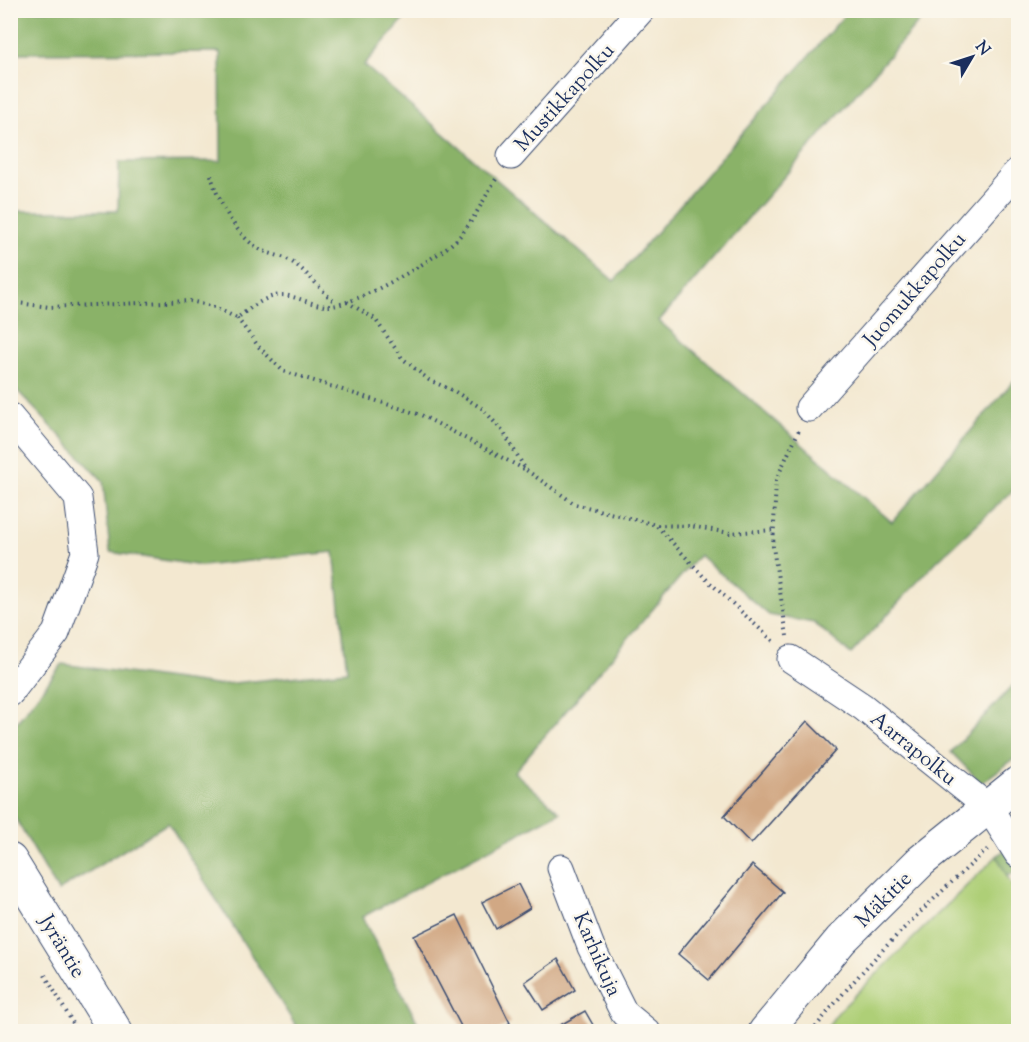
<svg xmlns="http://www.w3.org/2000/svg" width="1029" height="1042" viewBox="0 0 1029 1042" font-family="'Sorts Mill Goudy',serif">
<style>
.green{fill:#aecf77;stroke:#647f6a;stroke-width:1.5}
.forest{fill:#8ab268;stroke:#527063;stroke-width:1.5}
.building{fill:#d1a884}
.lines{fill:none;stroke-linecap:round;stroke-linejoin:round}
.minor-casing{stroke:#3b4b6f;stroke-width:29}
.tertiary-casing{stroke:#3b4b6f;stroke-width:35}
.path{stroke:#3b4b6f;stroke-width:4;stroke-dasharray:1.5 4.5;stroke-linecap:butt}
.minor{stroke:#fff;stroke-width:27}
.tertiary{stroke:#fff;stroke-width:33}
.labels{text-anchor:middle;stroke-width:5;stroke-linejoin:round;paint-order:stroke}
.street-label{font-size:21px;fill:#1b2f5e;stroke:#fbf7ec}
</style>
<rect width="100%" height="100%" fill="#fbf7ec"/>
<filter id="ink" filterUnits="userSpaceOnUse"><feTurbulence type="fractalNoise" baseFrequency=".0167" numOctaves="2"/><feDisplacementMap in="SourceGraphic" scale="12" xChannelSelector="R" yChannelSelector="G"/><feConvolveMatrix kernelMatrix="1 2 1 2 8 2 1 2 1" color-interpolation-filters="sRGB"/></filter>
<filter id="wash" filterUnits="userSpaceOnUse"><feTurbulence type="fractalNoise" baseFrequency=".008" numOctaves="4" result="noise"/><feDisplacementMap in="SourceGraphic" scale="24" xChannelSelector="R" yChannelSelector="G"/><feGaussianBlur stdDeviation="1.35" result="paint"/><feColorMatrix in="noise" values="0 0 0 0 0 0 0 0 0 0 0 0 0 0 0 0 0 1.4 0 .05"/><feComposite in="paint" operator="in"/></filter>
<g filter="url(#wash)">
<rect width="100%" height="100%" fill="#f3e8d0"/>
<!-- green -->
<polygon class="green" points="997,856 1018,898 1018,1027 1010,1032 824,1031 838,1012"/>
<!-- forest -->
<g class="forest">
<polygon points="11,10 411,11 364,65 614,281 848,11 928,11 659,321 892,522 1018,376 1018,486 937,561 851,654 814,623 769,615 699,555 514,772 560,812 362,917 422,1031 299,1031 168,823 58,891 11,811 10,731 62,664 215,685 347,671 334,552 202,566 110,552 103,481 11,384 11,211 118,211 119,162 221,161 220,52 11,53"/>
<polygon points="1018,680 1018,756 981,783 951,752"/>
<polygon points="1018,839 1018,871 1007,876 997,856"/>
</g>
<g id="blocks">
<!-- building -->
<g class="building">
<polygon points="807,721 836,750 751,844 724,816"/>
<polygon points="752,865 783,892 709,980 678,954"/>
<polygon points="518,884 530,908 496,929 482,902"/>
<polygon points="457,915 510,1023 495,1032 464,1032 414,936"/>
<polygon points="558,959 575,990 543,1010 525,982"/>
<polygon points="585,1011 597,1032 548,1032"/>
</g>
</g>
</g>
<g filter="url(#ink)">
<use href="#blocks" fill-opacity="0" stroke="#3b4b6f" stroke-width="1.5"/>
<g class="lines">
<!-- minor casing -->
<g class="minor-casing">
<g id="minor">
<polyline points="511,156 641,10"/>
<polyline points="809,408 1018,171"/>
<polyline points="10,417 78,498 85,553 56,633 10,693"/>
<polyline points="791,659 863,707 989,808 1018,854"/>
<polyline points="561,868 591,947 624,1013 647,1032"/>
</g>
</g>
<!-- tertiary casing -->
<g class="tertiary-casing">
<g id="tertiary">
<polyline points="10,860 116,1032"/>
<polyline points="765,1032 841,940 921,861 1018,783"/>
</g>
</g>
<!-- path -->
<g class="path">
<path d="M211,175C217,200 235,234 258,248C269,255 282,255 292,262C309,273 321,291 336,303"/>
<path d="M10,302L49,307L190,301L212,306L237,318C251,308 270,291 289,296C302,299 316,306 329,306C355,306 440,257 458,238C474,221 485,196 498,176"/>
<polyline points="347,302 375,319 402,358 429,380 454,391 483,409 504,433 526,470 575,504 656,525 690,526 730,533 774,530"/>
<polyline points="237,318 259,347 283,371 421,415 524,469"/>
<polyline points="657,526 705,578 775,643"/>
<polyline points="787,636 773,547 776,480 800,428"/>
<polyline points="45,975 78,1032"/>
<path d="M812,1032C863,965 926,905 988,849"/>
</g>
<!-- minor -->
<use href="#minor" class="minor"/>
<!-- tertiary -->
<use href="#tertiary" class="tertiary"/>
</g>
</g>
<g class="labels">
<!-- street labels -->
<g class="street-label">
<text transform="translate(564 97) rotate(-48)" y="7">Mustikkapolku</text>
<text transform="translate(914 289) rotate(-49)" y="7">Juomukkapolku</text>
<text transform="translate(914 748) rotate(39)" y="7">Aarrapolku</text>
<text transform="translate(883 899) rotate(-45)" y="7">Mäkitie</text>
<text transform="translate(63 946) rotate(59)" y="7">Jyräntie</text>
<text transform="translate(598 954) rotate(66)" y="7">Karhikuja</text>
</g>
</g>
<!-- margin -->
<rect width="1029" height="1042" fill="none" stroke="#fbf7ec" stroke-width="36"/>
<!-- north arrow -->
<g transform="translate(972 57) rotate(51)" stroke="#fbf7ec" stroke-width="4.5" paint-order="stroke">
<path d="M0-4.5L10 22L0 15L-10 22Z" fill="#1b2f5e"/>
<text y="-9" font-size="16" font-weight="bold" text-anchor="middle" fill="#1b2f5e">N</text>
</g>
</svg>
